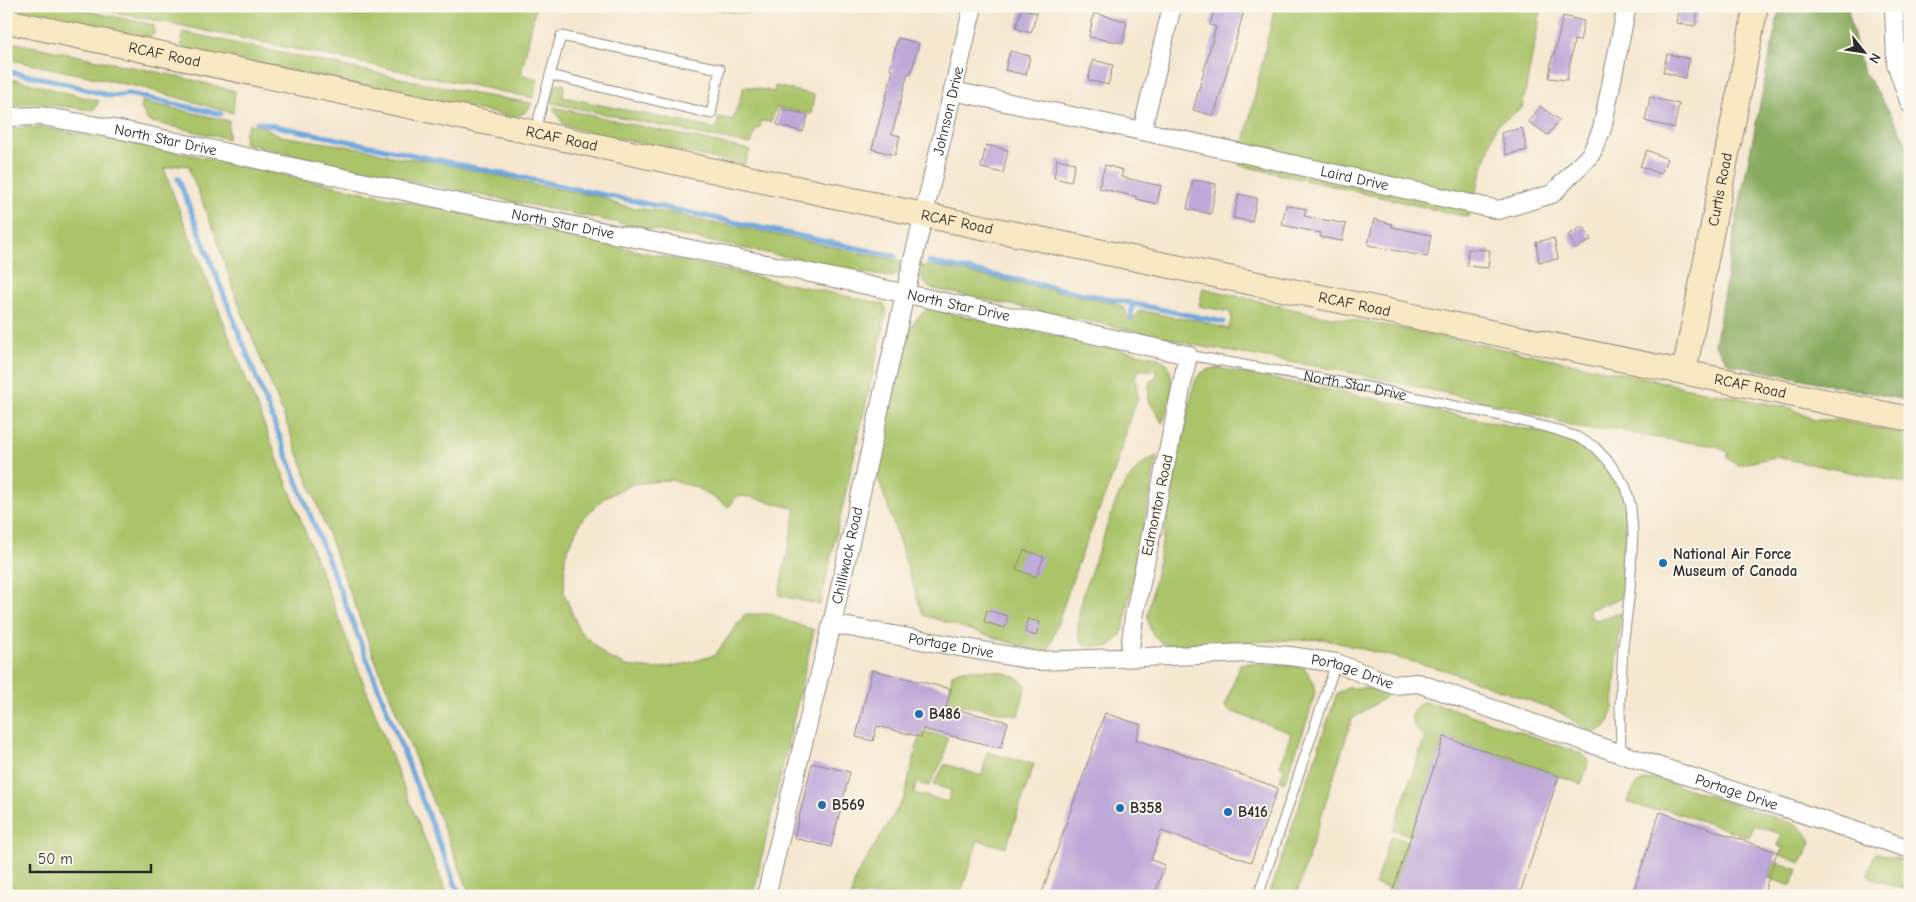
<svg xmlns="http://www.w3.org/2000/svg" width="1916" height="902" viewBox="0 0 1916 902" font-family="'Comic Neue',sans-serif">
<style>
.green{fill:#abc46a;stroke:#6b784a}
.forest{fill:#88aa5e;stroke:#5a6a44}
.lines{fill:none;stroke-linecap:round;stroke-linejoin:round}
.stream{stroke:#6ea7dd;stroke-width:5}
.building{fill:#bda9d8}
.service-casing{stroke:#90897e;stroke-width:11}
.minor-casing{stroke:#90897e;stroke-width:20}
.secondary-casing{stroke:#90897e;stroke-width:26}
.service{stroke:#fff;stroke-width:9}
.minor{stroke:#fff;stroke-width:18}
.secondary{stroke:#f8e8c3;stroke-width:24}
.poi-dot{fill:#1f6fb2;stroke:#fbf7ec;stroke-width:2}
.labels{text-anchor:middle;stroke-width:4;stroke-linejoin:round;paint-order:stroke}
.street-label{font-size:15px;fill:#2b2b2b;stroke:#fbf7ec}
.poi-label{font-size:15px;font-weight:bold;fill:#2b2b2b;stroke:#fbf7ec;text-anchor:start}
</style>
<rect width="100%" height="100%" fill="#fbf7ec"/>
<filter id="ink" filterUnits="userSpaceOnUse"><feTurbulence type="fractalNoise" baseFrequency=".02" numOctaves="2"/><feDisplacementMap in="SourceGraphic" scale="10" xChannelSelector="R" yChannelSelector="G"/><feConvolveMatrix kernelMatrix="1 2 1 2 8 2 1 2 1" color-interpolation-filters="sRGB"/></filter>
<filter id="wash" filterUnits="userSpaceOnUse"><feTurbulence type="fractalNoise" baseFrequency=".0096" numOctaves="4" result="noise"/><feDisplacementMap in="SourceGraphic" scale="20" xChannelSelector="R" yChannelSelector="G"/><feGaussianBlur stdDeviation="1.12" result="paint"/><feColorMatrix in="noise" values="0 0 0 0 0 0 0 0 0 0 0 0 0 0 0 0 0 1.4 0 .05"/><feComposite in="paint" operator="in"/></filter>
<g filter="url(#wash)">
<rect width="100%" height="100%" fill="#f5e7d0"/>
<!-- green -->
<g class="green">
<polygon points="6,6 62,6 154,25 154,34 148,38 6,10"/>
<polygon points="85,6 536,6 521,74 538,79 533,98"/>
<path d="M705,6H770C753,18 724,11 705,6Z"/>
<polygon points="1275,6 1542,6 1522,108 1496,126 1468,217 1239,165"/>
<path d="M183,32L475,94L532,103C529,111 521,116 512,117L185,49L181,45Z"/>
<polygon points="6,41 176,76 235,91 233,113 140,87 6,59"/>
<polygon points="6,79 17,80 99,101 94,110 32,103 6,107"/>
<polygon points="560,84 564,84 563,97 716,129 719,117 733,120 744,86 774,92 775,86 814,95 811,114 776,108 771,122 761,121 760,127 755,131 752,143 748,144 552,103 555,86"/>
<polygon points="141,101 229,121 228,139 148,121 141,108"/>
<polygon points="553,107 750,150 744,165 584,131 564,125"/>
<path d="M249,124L262,126L281,136L365,149L399,158L428,160L509,178L530,184L603,197L616,204L629,207L672,213L707,222L735,226L866,254L902,261C902,269 899,272 893,277L875,275L353,169L244,143L245,131Z"/>
<polygon points="29,127 53,129 182,153 883,304 887,311 820,605 779,595 796,509 751,497 737,496 729,507 696,487 670,480 633,484 604,498 581,521 565,555 564,593 579,630 607,657 627,666 655,669 685,664 715,655 745,614 772,614 784,620 814,630 753,896 471,896 374,657 287,424 236,297 214,231 190,172 190,166 177,165 164,169 175,199 273,447 400,778 448,896 6,896 6,129"/>
<path d="M922,266H936L1114,303L1124,308L1128,317L1135,318L1140,310L1176,318L1197,320L1228,329L1232,318L1230,312L1199,306L1203,288L1318,315L1379,324L1548,358L1599,369L1643,377L1683,387L1791,408L1814,420H1838L1910,435V484L1775,457L1738,465L1727,457L1729,453L1717,446L1643,436L1616,429L1592,430L1580,428L1515,408L1343,371L1192,345L1165,337L934,289C922,285 921,277 922,266Z"/>
<path d="M929,309L1156,357L1168,364C1175,384 1172,404 1162,423C1153,403 1145,406 1150,381L1156,378L1157,370H1139L1135,377L1138,399L1130,417L1118,462L1077,566L1049,649L1037,651L923,615L875,467L906,340C910,328 916,315 929,309Z"/>
<path d="M1218,368L1542,432C1557,437 1576,441 1589,451C1592,453 1594,457 1596,460C1602,467 1609,472 1614,480C1633,515 1625,560 1621,598L1589,610L1590,616L1596,620L1621,613L1613,708L1610,720L1605,727L1598,731H1589L1558,711L1445,670L1323,639L1167,645C1153,640 1147,627 1148,613L1191,398C1195,379 1196,370 1218,368Z"/>
<path d="M1157,456L1123,630L1119,638L1110,647L1086,646C1081,642 1078,637 1078,630C1078,598 1096,560 1106,529C1111,516 1116,498 1124,486C1132,474 1143,460 1157,456Z"/>
<path d="M1252,663L1303,667C1308,672 1313,679 1315,687C1317,700 1290,766 1284,783L1280,781L1284,768L1280,766L1291,733L1227,710L1225,707L1240,664Z"/>
<path d="M962,670C982,669 1012,669 1026,685L1018,716L948,702L952,674Z"/>
<polygon points="1348,688 1366,688 1388,693 1384,698 1352,719 1296,896 1269,896 1337,693"/>
<path d="M1423,702L1445,706L1580,753L1588,759L1587,769L1581,784L1444,737L1411,836L1393,830L1425,737C1410,725 1405,713 1423,702Z"/>
<polygon points="921,731 947,737 944,758 929,786 916,783 914,793 948,802 951,790 933,785 945,764 982,776 987,752 1034,764 1006,848 978,840 960,896 851,896 856,876 904,798"/>
<polygon points="1650,779 1658,779 1797,825 1805,832 1811,841 1809,847 1801,863 1780,855 1783,848 1778,846 1782,834 1753,825 1749,837 1666,809 1652,810 1627,802 1636,784"/>
<polygon points="1391,836 1409,841 1393,890 1375,884"/>
<polygon points="1878,853 1910,862 1910,891 1878,881 1868,875 1875,854"/>
<polygon points="1774,861 1798,870 1791,886 1769,878"/>
</g>
<!-- forest -->
<polygon class="forest" points="1780,6 1847,6 1862,69 1887,107 1910,150 1910,401 1729,364 1715,345 1736,221"/>
<g class="lines">
<!-- stream -->
<g class="stream">
<polyline points="6,71 52,80 111,96 129,94 221,114"/>
<polyline points="257,122 895,256"/>
<polyline points="178,178 460,896"/>
<polyline points="929,262 1223,322"/>
<polyline points="1131,319 1132,305"/>
</g>
</g>
<g id="blocks">
<!-- building -->
<g class="building">
<polygon points="1215,6 1224,6 1244,11 1214,116 1193,110 1216,27 1210,25"/>
<polygon points="1679,6 1699,6 1695,26 1676,23"/>
<polygon points="1022,8 1037,13 1031,33 1016,28"/>
<polygon points="1094,13 1127,21 1123,43 1089,37"/>
<polygon points="1563,16 1584,21 1580,41 1574,40 1567,80 1549,78 1552,56 1554,56"/>
<polygon points="898,38 919,43 911,74 908,73 892,134 900,136 895,155 872,149 893,70 890,69"/>
<polygon points="1010,51 1030,56 1026,75 1005,70"/>
<polygon points="1667,54 1690,59 1685,78 1663,72"/>
<polygon points="1093,60 1113,65 1108,85 1088,80"/>
<polygon points="1650,97 1679,104 1674,128 1645,121"/>
<polygon points="1540,106 1559,120 1548,135 1529,122"/>
<polygon points="781,109 808,115 803,132 777,125"/>
<polygon points="1522,128 1527,150 1506,155 1501,133"/>
<polygon points="986,145 1008,150 1003,173 981,168"/>
<polygon points="1647,150 1667,159 1661,174 1640,166"/>
<polygon points="1057,159 1075,163 1071,182 1054,178"/>
<polygon points="1105,165 1123,170 1121,177 1161,186 1157,204 1136,199 1137,197 1099,188"/>
<polygon points="1193,180 1216,184 1211,214 1187,209"/>
<polygon points="1239,194 1257,198 1252,222 1233,218"/>
<polygon points="1286,205 1306,209 1304,216 1346,224 1342,241 1320,237 1321,233 1282,225"/>
<polygon points="1374,219 1392,224 1392,227 1431,235 1427,257 1368,245"/>
<polygon points="1583,226 1591,240 1576,249 1568,235"/>
<polygon points="1554,238 1558,259 1539,262 1536,242"/>
<polygon points="1468,249 1490,250 1488,268 1467,266"/>
<polygon points="1024,550 1044,557 1036,577 1016,569"/>
<polygon points="987,610 1008,616 1005,628 984,622"/>
<polygon points="1027,619 1040,622 1036,636 1025,632"/>
<polygon points="872,670 951,689 946,707 1008,722 1001,748 923,729 921,737 877,726 873,741 856,737"/>
<polygon points="1105,713 1141,725 1136,740 1204,761 1278,788 1251,862 1161,831 1151,860 1165,865 1154,896 1041,896"/>
<polygon points="1444,737 1559,776 1519,896 1391,896"/>
<polygon points="812,763 850,772 831,847 794,838"/>
<polygon points="1660,812 1777,852 1763,896 1632,896"/>
</g>
</g>
</g>
<g filter="url(#ink)">
<use href="#blocks" fill-opacity="0" stroke="#90897e" stroke-width="1"/>
<g class="lines">
<!-- service casing -->
<g class="service-casing">
<g id="service">
<polyline points="535,132 550,75 711,114 720,69 561,36 550,75"/>
<path id="s1" d="M1188,355L1362,386L1492,414L1550,428L1577,437L1595,447L1609,462L1626,487L1631,507L1633,533L1630,590L1623,647L1620,703L1621,754"/>
<polyline points="1258,896 1336,663"/>
</g>
</g>
<!-- minor casing -->
<g class="minor-casing">
<g id="minor">
<polyline points="1894,6 1896,63 1910,104"/>
<path id="s2" d="M953,91L1142,131L1499,210L1552,194L1591,154L1602,129L1627,6"/>
<path id="s3" d="M6,117L41,116L126,131L464,204L806,272L1188,355L1134,617L1129,657"/>
<polyline points="1142,131 1172,6"/>
<path id="s4" d="M832,624L1038,661L1250,653L1290,656L1336,663L1394,685L1418,683L1621,754L1910,849"/>
<path id="s5" d="M766,896L832,624L905,294L973,6"/>
</g>
</g>
<!-- secondary casing -->
<g class="secondary-casing">
<g id="secondary">
<path id="s6" d="M6,21L924,215L1910,419"/>
<path id="s7" d="M1684,372L1756,6"/>
</g>
</g>
<!-- service -->
<use href="#service" class="service"/>
<!-- minor -->
<use href="#minor" class="minor"/>
<!-- secondary -->
<use href="#secondary" class="secondary"/>
</g>
</g>
<!-- markers -->
<g class="poi-dot">
<circle cx="1663" cy="563" r="5"/>
<circle cx="919" cy="714" r="5"/>
<circle cx="822" cy="805" r="5"/>
<circle cx="1120" cy="808" r="5"/>
<circle cx="1228" cy="812" r="5"/>
</g>
<g class="labels">
<!-- street labels -->
<g class="street-label">
<text dy="5" stroke="none"><textPath href="#s6" startOffset="162">RCAF Road</textPath></text>
<text dy="5" stroke="none"><textPath href="#s5" startOffset="806">Johnson Drive</textPath></text>
<text dy="5" stroke="none"><textPath href="#s6" startOffset="568">RCAF Road</textPath></text>
<text dy="5" stroke="none"><textPath href="#s3" startOffset="162">North Star Drive</textPath></text>
<text dy="5" stroke="none"><textPath href="#s2" startOffset="411">Laird Drive</textPath></text>
<text dy="5" stroke="none"><textPath href="#s7" startOffset="186">Curtis Road</textPath></text>
<text dy="5" stroke="none"><textPath href="#s6" startOffset="972">RCAF Road</textPath></text>
<text dy="5" stroke="none"><textPath href="#s3" startOffset="568">North Star Drive</textPath></text>
<text dy="5" stroke="none"><textPath href="#s6" startOffset="1378">RCAF Road</textPath></text>
<text dy="5" stroke="none"><textPath href="#s3" startOffset="972">North Star Drive</textPath></text>
<text dy="5" stroke="none"><textPath href="#s1" startOffset="170">North Star Drive</textPath></text>
<text dy="5" stroke="none"><textPath href="#s6" startOffset="1782">RCAF Road</textPath></text>
<text transform="translate(1157 505) rotate(-78)" y="5">Edmonton Road</text>
<text dy="5" stroke="none"><textPath href="#s5" startOffset="350">Chilliwack Road</textPath></text>
<text dy="5" stroke="none"><textPath href="#s4" startOffset="121">Portage Drive</textPath></text>
<text dy="5" stroke="none"><textPath href="#s4" startOffset="526">Portage Drive</textPath></text>
<text dy="5" stroke="none"><textPath href="#s4" startOffset="931">Portage Drive</textPath></text>
</g>
<!-- poi labels -->
<g class="poi-label">
<text x="1673" y="559">National Air Force<tspan x="1673" dy="17">Museum of Canada</tspan></text>
<text x="929" y="719">B486</text>
<text x="832" y="810">B569</text>
<text x="1130" y="813">B358</text>
<text x="1238" y="817">B416</text>
</g>
</g>
<!-- margin -->
<rect width="1916" height="902" fill="none" stroke="#fbf7ec" stroke-width="25"/>
<!-- north arrow -->
<g transform="translate(1864 52) rotate(120)" stroke="#fbf7ec" stroke-width="4" paint-order="stroke">
<path d="M0-4L9 19L0 12L-9 19Z" fill="#2b2b2b"/>
<text y="-8" font-size="14" font-weight="bold" text-anchor="middle" fill="#2b2b2b">N</text>
</g>
<!-- scale -->
<path d="M30 864v8h121v-8" fill="none" stroke="#2b2b2b" stroke-width="2.5"/>
<text x="38" y="864" font-size="15" fill="#2b2b2b" stroke="#fbf7ec" stroke-width="4" paint-order="stroke">50 m</text>
</svg>
